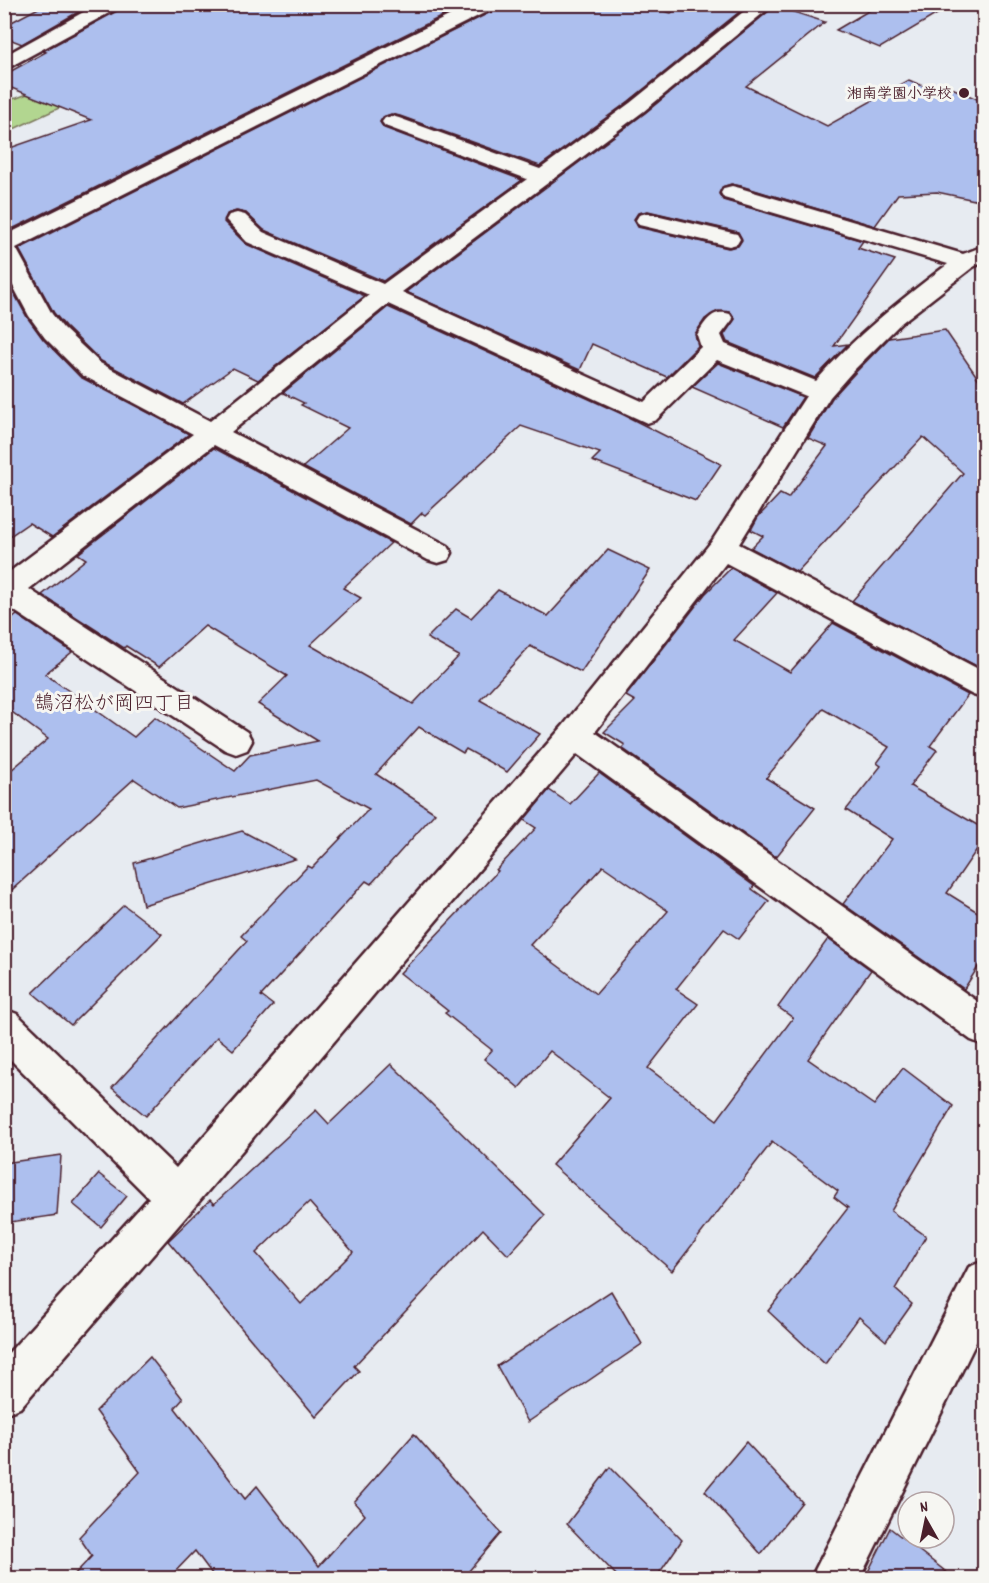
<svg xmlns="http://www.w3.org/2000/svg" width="989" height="1583" viewBox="0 0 989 1583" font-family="Dekko,'Klee One',sans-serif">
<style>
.green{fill:#b2d690;stroke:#7e7a5e;stroke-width:1.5}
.building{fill:#adbfee;stroke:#4a1f2b;stroke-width:1.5;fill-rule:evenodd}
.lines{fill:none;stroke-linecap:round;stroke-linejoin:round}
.minor-casing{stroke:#4a1f2b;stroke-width:5}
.minor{fill:#f6f6f2;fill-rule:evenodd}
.poi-dot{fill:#4a1f2b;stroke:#f6f6f2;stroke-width:2}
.labels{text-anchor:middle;stroke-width:6;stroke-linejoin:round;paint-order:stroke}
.far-poi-label{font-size:15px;font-weight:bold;fill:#4a1f2b;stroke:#f6f6f2;text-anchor:end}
.neighbourhood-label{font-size:20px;fill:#4a1f2b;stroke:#f6f6f2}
</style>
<rect width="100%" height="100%" fill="#e7ebf1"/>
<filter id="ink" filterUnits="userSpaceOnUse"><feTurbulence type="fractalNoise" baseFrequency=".0167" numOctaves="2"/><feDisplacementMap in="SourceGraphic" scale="12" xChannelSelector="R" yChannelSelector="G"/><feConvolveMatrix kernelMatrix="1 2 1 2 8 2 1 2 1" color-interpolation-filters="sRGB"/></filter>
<g filter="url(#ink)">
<!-- green -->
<polygon class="green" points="173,45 59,108 5,133 4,100 17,98 115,60"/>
<!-- building -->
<g class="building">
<polygon points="46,4 92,4 22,44 4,37 4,26"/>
<polygon points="123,4 467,4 4,233 4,150 91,120 4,85 4,75 46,52 43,51 119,10"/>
<polygon points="499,4 641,4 657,11 659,10 671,13 683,4 749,4 629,101 540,166 400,116 391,114 383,117 380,122 384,128 522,180 383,281 264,230 246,213 236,211 227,214 224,222 246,244 365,296 258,380 233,368 183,404 101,361 65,326 54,313 19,249 495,10"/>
<polygon points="880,4 954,4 880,48 836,30"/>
<path d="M775,6L825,22L746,86L827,126L909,80L932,90L943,84L984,102V202L937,192L898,194L875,226L741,186L731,184L722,187L719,194L723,200L863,241L858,248L895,260L834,346L848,344L815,378L727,342L724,335L735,319L730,312L718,311L705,319L695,334L698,346L667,377L592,344L580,370L406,292L645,113ZM648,211L738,232L742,240L738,246L728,248L638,227L634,219L638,213Z"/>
<polygon points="4,275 27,317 43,339 80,377 189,434 52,537 29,523 4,540"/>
<polygon points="388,307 622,414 721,464 696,501 592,461 600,453 521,426 425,515 422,513 411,524 303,467 348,428 301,405 304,403 283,393"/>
<polygon points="945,330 984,387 984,670 852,601 963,473 923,437 797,572 751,548 763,536 751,530 758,517 780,494 788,498 827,446 808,438 832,398 854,374 889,338"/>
<polygon points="718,363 803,397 783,427 692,387"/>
<polygon points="214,448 391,543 343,588 361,598 310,645 413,704 459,656 427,638 456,609 471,618 498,590 548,616 608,550 650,570 581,672 530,646 480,700 540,734 507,772 466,749 463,753 419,727 376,774 435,813 371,884 366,881 261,996 273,1005 233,1050 217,1037 146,1116 112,1088 247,941 241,936 308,866 312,868 369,809 316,780 177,808 134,779 4,897 4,776 48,739 4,706 4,625 17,615 72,652 45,674 134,737 155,717 235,771 250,755 318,741 258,704 287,676 205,626 159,667 126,646 124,648 42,595 86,559 78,554"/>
<polygon points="731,568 777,593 734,640 790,672 833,623 968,695 930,746 937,750 910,786 984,829 984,839 947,893 984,916 984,958 964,989 843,904 892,839 846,810 881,766 877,763 889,747 823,709 766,778 815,808 776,857 622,748 625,745 604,732 635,701 626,696 705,594"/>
<path d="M599,773L754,886L752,889L769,901L739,939L724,929L676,989L698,1004L648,1068L717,1120L793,1018L778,1007L828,939L871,970L808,1059L874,1105L903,1068L953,1106L891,1211L926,1236L895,1289L912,1304L886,1341L859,1317L825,1364L768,1311L848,1208L834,1197L838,1191L772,1142L672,1271L552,1165L610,1098L550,1051L519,1088L484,1059L492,1050L445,1013L448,1011L400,973L498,871L496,870L536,828L524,820L549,790L570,804ZM603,866L668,911L596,994L530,945Z"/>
<polygon points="242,831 295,859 143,905 134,863"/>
<polygon points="124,905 162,934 71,1025 33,993"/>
<path d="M391,1064L545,1215L508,1255L483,1229L354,1366L359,1371L316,1417L168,1241L210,1200L214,1204L316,1110L329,1124ZM309,1202L353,1252L301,1304L256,1253Z"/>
<polygon points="61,1155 57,1215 4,1223 4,1163"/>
<polygon points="99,1174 127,1196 101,1227 73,1204"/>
<polygon points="611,1291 642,1344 528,1422 497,1366"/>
<polygon points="150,1357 183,1399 175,1408 245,1499 257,1486 319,1566 365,1515 354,1502 414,1434 501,1533 463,1578 215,1578 195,1551 169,1578 71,1578 92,1556 79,1537 140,1472 96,1411"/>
<polygon points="746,1442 802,1502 761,1554 705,1491"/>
<polygon points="610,1467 682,1540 656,1578 619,1578 567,1524"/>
<polygon points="890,1528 954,1578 865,1578"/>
</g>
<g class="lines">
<!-- minor casing -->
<g class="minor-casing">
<g id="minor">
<polygon points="98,4 121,4 118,8 4,70 4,56"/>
<path d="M473,4H497L494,8L16,248L52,314L63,328L100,363L210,421L369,295L247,242L226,220L229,215L237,213L245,215L263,232L383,284L527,179L385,126L382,122L385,118L392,116L399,118L540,169L630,103L753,4H774L644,111L402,292L644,402L701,347L697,335C706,321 712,309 730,314L733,319L721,335L725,344L816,381C855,336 900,300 948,264L724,198L721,193L724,188L732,186L740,188L963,254L984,246V262L973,267L901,323L852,372L830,397L739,544L984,672V698L973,695L726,563L595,732L984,1006V1045L971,1040L577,754L191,1211L20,1408L4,1414V1358L149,1198L4,1053V1009L17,1014L176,1168L563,726L712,541L806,396L717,360L656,420L647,423L388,304L231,432L448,546L452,553L448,560L438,563L428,560L214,445L29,589L247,732L252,741L247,750L236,754L225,750L4,604V576L193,434L82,375L45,338L29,316L4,269V236Z"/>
<polygon points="647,213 737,234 740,239 737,244 729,246 639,225 636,220 639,215"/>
<polygon points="984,1261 984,1326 860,1578 811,1578 969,1267"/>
</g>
</g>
<!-- minor -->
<use href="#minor" class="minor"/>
</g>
</g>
<!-- markers -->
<circle class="poi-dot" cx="964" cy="93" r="6"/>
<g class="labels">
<!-- far-poi labels -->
<g class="far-poi-label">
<text x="952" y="98">湘南学園小学校</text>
</g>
<!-- neighbourhood labels -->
<g class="neighbourhood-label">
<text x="114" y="709">鵠沼松が岡四丁目</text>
</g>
</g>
<!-- margin -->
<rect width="989" height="1583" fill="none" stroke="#f6f6f2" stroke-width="24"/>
<rect x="12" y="12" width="965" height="1559" fill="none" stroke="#4a1f2b" stroke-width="2" filter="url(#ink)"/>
<!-- north arrow -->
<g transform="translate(926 1520) rotate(351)"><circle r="28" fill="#f6f6f2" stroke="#b1a0a2" stroke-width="1.5"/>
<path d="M0-4.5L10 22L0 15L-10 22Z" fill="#4a1f2b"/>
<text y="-9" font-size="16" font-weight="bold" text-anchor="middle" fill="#4a1f2b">N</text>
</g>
</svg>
